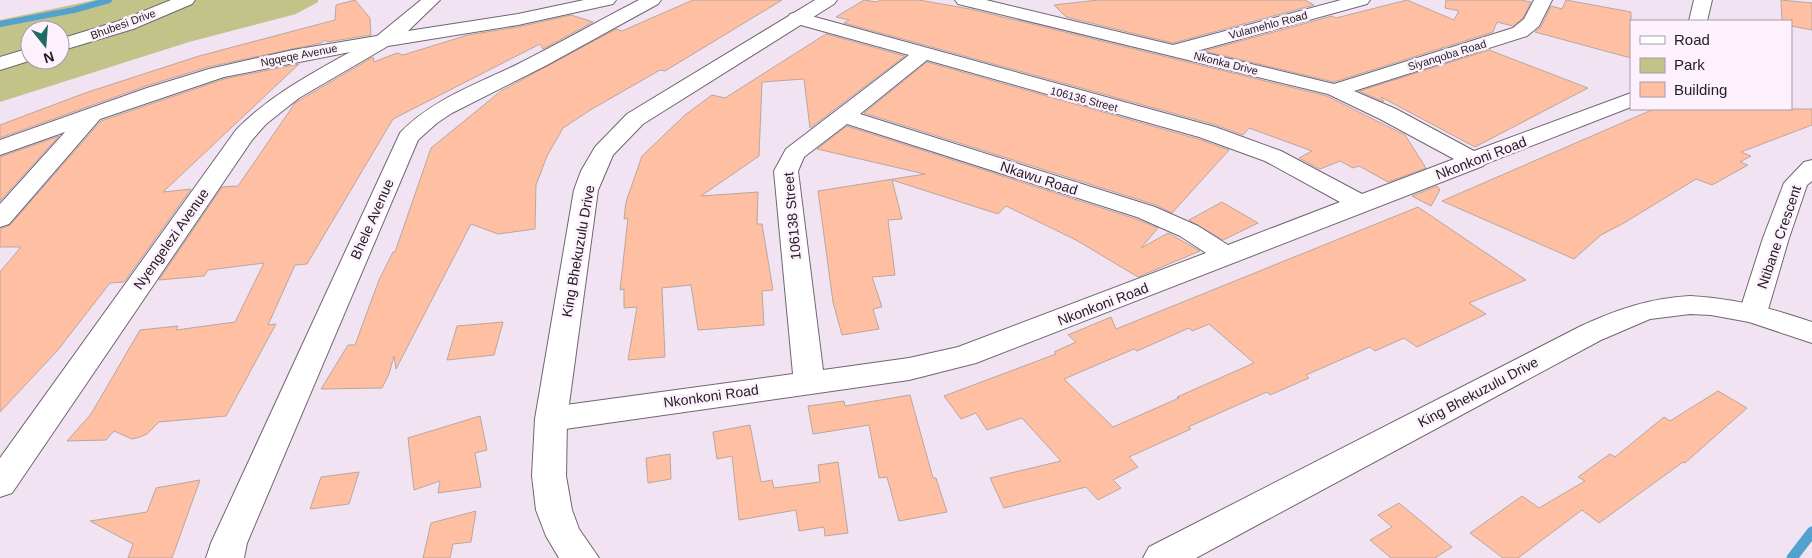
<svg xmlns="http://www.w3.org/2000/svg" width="1812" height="558" viewBox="0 0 1812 558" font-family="Arial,sans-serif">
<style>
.green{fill:#c1c389;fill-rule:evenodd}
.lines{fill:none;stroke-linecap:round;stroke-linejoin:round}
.stream-far1{stroke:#52a1ce;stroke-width:6}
.stream{stroke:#52a1ce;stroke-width:11}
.building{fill:#febfa3;stroke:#baa79e;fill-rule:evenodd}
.street-casing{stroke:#716572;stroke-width:2}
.secondary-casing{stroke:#716572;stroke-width:2}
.street{fill:#fff;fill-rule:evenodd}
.secondary{fill:#fff;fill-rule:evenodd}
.labels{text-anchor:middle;stroke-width:5;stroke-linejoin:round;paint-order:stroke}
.far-street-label{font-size:11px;fill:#252025;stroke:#fcf1fd}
.street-label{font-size:14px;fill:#252025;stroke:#fcf1fd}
</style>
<rect width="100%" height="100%" fill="#f1e3f2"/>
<!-- green -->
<path class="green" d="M95,0H318V2L296,14L189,42L0,102V20ZM30,30H60V60H30Z"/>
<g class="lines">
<!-- stream-far1 -->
<polyline class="stream-far1" points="0,24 74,10 109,0"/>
<!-- stream -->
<polyline class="stream" points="1792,558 1812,532"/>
</g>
<!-- building -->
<g class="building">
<polygon points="355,0 370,18 371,35 327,42 325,40 321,43 208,67 146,86 0,138 0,125 85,93 199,56 335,20 336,5"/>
<polygon points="693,0 782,0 665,71 660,70 592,109 563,128 547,156 536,185 535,229 498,234 471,224 396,369 394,356 389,374 382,388 321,389 348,345 355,345 379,280 393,252 395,252 431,148 501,91 616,29 622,31"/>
<polygon points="864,0 877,2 880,0 919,0 970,9 1327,96 1405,135 1426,168 1388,182 1359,166 1353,168 1340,161 1320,169 1299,158 1312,151 1249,128 1243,135 1216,125 844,23 849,20 836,17"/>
<polygon points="1098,0 1305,0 1314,5 1173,43 1066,17 1054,5"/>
<polygon points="1407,0 1454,20 1459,11 1445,8 1446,0 1520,0 1531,2 1523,18 1513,26 1497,22 1493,32 1334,82 1204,51 1332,16 1336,18"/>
<polygon points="1566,0 1631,12 1631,58 1535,32 1541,27 1551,6 1562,9"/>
<polygon points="1781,0 1812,3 1812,30 1791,26 1791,21 1782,21"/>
<polygon points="571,15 593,22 543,49 540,44 393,119 307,264 295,265 268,325 276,324 226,416 159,422 147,434 140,437 132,439 114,431 106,440 67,441 91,414 140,330 178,326 176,330 235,322 264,263 208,270 204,276 159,280 222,187 238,186 295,103 373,57 374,62 397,53 403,55 468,35 518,27"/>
<polygon points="826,34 905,56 810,128 804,79 762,82 759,156 701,196 758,192 757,224 762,224 773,290 762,291 764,325 698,330 691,285 662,288 665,357 628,360 637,307 624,308 624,289 620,290 628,218 624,219 626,202 642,156 685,115 712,95 725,98"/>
<polygon points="1489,50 1588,88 1475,147 1381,97 1384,102 1359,91"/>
<polygon points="927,62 1198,139 1229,150 1172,213 1156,205 864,113"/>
<polygon points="299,64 163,192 191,189 124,282 110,283 57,351 0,412 0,272 21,247 0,247 0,229 10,225 101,121 224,79"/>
<polygon points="1654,109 1812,109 1812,125 1741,152 1751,156 1740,162 1748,165 1712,185 1696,179 1624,223 1601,235 1574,259 1442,201"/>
<polygon points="847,126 1136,219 1158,228 1141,248 1168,233 1200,251 1138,277 1076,240 1006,206 998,214 892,180 902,219 888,220 895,275 872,277 882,307 873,309 879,329 842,335 833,302 818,191 925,174 817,149"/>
<polygon points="59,136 0,201 0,157"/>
<polygon points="1437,186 1440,190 1431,206 1412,196"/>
<polygon points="1222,202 1258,223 1223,240 1189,220"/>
<path d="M1418,207L1526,280L1469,303L1486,314L1417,347L1404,338L1375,351L1370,347L1306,375L1309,378L1270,395L1267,392L1188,427L1191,429L1129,457L1138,467L1113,480L1121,488L1098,500L1086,487L1004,508L990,478L1061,461L1022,418L987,430L976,413L961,419L944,396L1056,354L1054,352L1076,342L1068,335L1111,317L1116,329ZM1209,324L1254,363L1177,397L1179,398L1113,427L1064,379L1134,349L1137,351L1189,328L1192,331Z"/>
<polygon points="503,322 494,355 447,360 457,326"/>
<polygon points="1718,391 1747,408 1685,463 1683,462 1599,523 1582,510 1518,558 1503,558 1470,533 1522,496 1539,508 1585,481 1578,477 1610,454 1615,457 1664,417 1670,421"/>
<polygon points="910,395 933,478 936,478 947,512 899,521 887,477 879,478 869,425 813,434 808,406 844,401 845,406"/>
<polygon points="480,416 487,450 475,453 481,487 438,493 440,481 414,490 408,438"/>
<polygon points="750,425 761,482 772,480 774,488 820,482 818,465 838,462 848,533 825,536 824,527 799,531 796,510 739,520 732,456 717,459 713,432"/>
<polygon points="670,454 671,479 648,483 646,458"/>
<polygon points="359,472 349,504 310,509 321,477"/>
<polygon points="200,480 172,558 128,558 133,544 90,521 147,512 156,488"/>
<polygon points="1399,503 1452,547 1435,558 1391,558 1370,540 1392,527 1378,515"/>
<polygon points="476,511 471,542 453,544 450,558 423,558 431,523"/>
</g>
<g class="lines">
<!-- street casing -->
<g class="street-casing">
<g id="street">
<polygon points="171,0 195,0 192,4 133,29 60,51 60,39 119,21"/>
<path d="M421,0H440L408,31L518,14L584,0H616L613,4L518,25L388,46L299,98L266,124L252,140L12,493L0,497V458L236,130C269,96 309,75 350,52L224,77L100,119L9,224L0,227V204L65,132L0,155V140L147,88L209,69L293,50L377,36Z"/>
<path d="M639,0H661L658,4L547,65L452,113L437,123L418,140L247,543L244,558H206L211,543L400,133C431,100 477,84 518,64C558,44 598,21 639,0Z"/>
<path d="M955,0H986L1173,45L1341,0H1370L1367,4L1197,51L1334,84L1513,28L1524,19L1534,0H1552L1539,26L1527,36L1354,91L1396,109L1474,151L1631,93V107L1485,164L1483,166L976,363L909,380L551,431L540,427L535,419L540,411L551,407L793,374L774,171L786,149L909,55L790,22L788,18L790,14L797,12L804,14L1215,127L1281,151L1362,194L1454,159L1380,119L1328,94L958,4ZM927,60L1199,137L1265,161L1340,202L1228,245L1198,226L1155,207L860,114ZM847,124L1137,217L1180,236L1206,253L958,347L909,358L823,370L798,171L804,157Z"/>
<polygon points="1694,0 1712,0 1707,21 1689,21"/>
<polygon points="30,48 30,60 32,60 0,70 0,57"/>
<polygon points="1812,160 1812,181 1807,185 1789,238 1767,313 1763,320 1753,322 1743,320 1739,313 1763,238 1784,183 1804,162"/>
</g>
</g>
<!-- secondary casing -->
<g class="secondary-casing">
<g id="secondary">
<polygon points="815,0 837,0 834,4 643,124 613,155 598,190 567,419 566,476 572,510 579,529 599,558 559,558 546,536 536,510 532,476 535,419 574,190 581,171 595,147 627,114"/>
<path d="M1690,296C1732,298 1772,308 1812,322V343L1749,322L1711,315L1690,314L1650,319L1601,340L1196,558H1143L1149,547L1581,326C1616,310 1650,298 1690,296Z"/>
</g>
</g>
<!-- street -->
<use href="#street" class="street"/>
<!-- secondary -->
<use href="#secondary" class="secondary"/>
</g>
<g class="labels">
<!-- far-street labels -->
<g class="far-street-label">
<text transform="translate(123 24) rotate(-20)" y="4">Bhubesi Drive</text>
<text transform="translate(1268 25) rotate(-15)" y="4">Vulamehlo Road</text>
<text transform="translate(299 55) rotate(-11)" y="4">Ngqeqe Avenue</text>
<text transform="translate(1447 55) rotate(-17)" y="4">Siyanqoba Road</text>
<text transform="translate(1226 63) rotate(14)" y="4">Nkonka Drive</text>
<text transform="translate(1084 99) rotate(15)" y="4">106136 Street</text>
</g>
<!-- street labels -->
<g class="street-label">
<text transform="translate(1481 158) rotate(-21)" y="5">Nkonkoni Road</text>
<text transform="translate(1039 178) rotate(18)" y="5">Nkawu Road</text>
<text transform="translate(792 216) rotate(-95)" y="5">106138 Street</text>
<text transform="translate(372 219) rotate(-66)" y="5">Bhele Avenue</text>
<text transform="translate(1779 237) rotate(-71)" y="5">Ntibane Crescent</text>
<text transform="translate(171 239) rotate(-55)" y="5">Nyengelezi Avenue</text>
<text transform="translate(578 251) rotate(-80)" y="5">King Bhekuzulu Drive</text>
<text transform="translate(1103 304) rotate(-21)" y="5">Nkonkoni Road</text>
<text transform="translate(1478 392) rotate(-28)" y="5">King Bhekuzulu Drive</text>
<text transform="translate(711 396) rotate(-8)" y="5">Nkonkoni Road</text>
</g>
</g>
<!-- legend -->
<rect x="1630" y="20" width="162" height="90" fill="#fcf1fd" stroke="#a69da7"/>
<rect x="1640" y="36" width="25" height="8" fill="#ffffff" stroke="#a69da7"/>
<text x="1674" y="45" font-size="15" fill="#252025">Road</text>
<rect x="1640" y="58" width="25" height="15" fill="#c1c389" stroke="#a69da7"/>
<text x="1674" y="70" font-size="15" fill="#252025">Park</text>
<rect x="1640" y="82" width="25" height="15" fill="#febfa3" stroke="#a69da7"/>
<text x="1674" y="95" font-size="15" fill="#252025">Building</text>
<!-- north arrow -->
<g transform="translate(45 45) rotate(163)"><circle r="24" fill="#fcf1fd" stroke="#a69da7"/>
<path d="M0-4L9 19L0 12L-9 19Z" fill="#206a64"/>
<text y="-8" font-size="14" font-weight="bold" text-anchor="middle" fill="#252025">N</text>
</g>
</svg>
